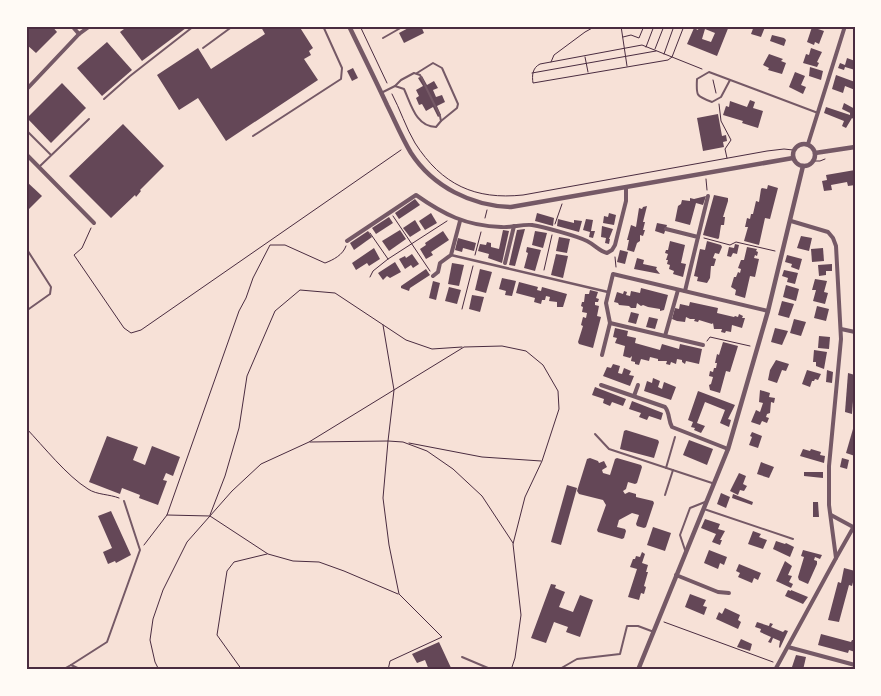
<svg xmlns="http://www.w3.org/2000/svg" width="881" height="696" viewBox="0 0 881 696" font-family="Rubik,sans-serif">
<style>
.building{fill:#644757;fill-rule:evenodd}
.lines{fill:none;stroke-linecap:round;stroke-linejoin:round}
.path{stroke:#4a2c40;stroke-width:1}
.service{stroke:#755966;stroke-width:2}
.pedestrian{stroke:#755966;stroke-width:2.5}
.minor{stroke:#755966;stroke-width:4}
.tertiary{stroke:#755966;stroke-width:4.5}
.neatline{fill:none;stroke:#4a2c40;stroke-width:2}
</style>
<rect width="100%" height="100%" fill="#f7e1d7"/>
<!-- building -->
<g class="building">
<polygon points="26,26 52,26 57,32 36,53 26,44"/>
<polygon points="128,26 185,26 186,28 142,61 120,32"/>
<polygon points="262,26 299,26 313,48 309,51 311,55 304,59 318,80 226,141 198,98 179,110 157,75 198,48 211,69 265,34 261,27"/>
<polygon points="412,26 421,26 424,33 404,43 399,33"/>
<path d="M699,26H729L717,56L687,44L694,28L698,30ZM705,29L715,33L711,42L702,39Z"/>
<polygon points="754,26 765,27 761,37 751,34"/>
<polygon points="812,27 824,31 819,44 815,42 814,45 807,42"/>
<polygon points="772,35 784,38 786,40 784,46 770,41"/>
<polygon points="107,42 132,70 102,96 77,68"/>
<polygon points="811,48 822,52 817,62 819,63 817,67 803,63 806,54 809,55"/>
<polygon points="769,54 783,59 781,61 786,63 782,74 768,70 769,68 763,65"/>
<polygon points="847,58 855,61 855,70 845,67 844,70 838,68 840,63 845,65"/>
<polygon points="810,67 823,71 821,80 809,76"/>
<polygon points="353,68 358,78 352,81 347,71"/>
<polygon points="795,72 805,76 801,85 806,87 803,94 789,87"/>
<polygon points="836,75 855,82 855,90 845,86 843,93 832,89"/>
<polygon points="422,76 427,85 434,81 438,88 433,90 436,97 442,95 445,102 437,106 441,115 438,117 433,107 426,111 422,104 419,105 416,98 419,96 416,90 423,86 418,78"/>
<polygon points="62,83 86,108 51,143 27,118"/>
<polygon points="750,100 755,102 753,108 763,111 758,128 742,123 743,121 723,115 726,106 729,107 730,101 747,107"/>
<polygon points="844,103 855,109 855,120 852,118 846,128 842,126 844,121 824,113 826,107 850,115 850,113 842,109"/>
<polygon points="718,114 722,136 726,135 727,141 723,142 724,147 703,151 697,118"/>
<polygon points="123,124 164,166 140,190 141,191 136,197 135,195 111,218 69,176"/>
<polygon points="855,170 855,185 848,186 847,182 831,185 832,190 824,191 822,181 827,180 826,175"/>
<polygon points="26,181 42,196 26,212"/>
<polygon points="768,185 778,188 770,219 765,218 759,245 744,241 748,227 745,227 747,218 750,219 751,214 753,214 756,201 759,202 761,189 762,188 767,189"/>
<polygon points="714,195 728,198 728,201 723,217 725,217 724,225 721,225 719,238 718,239 703,235"/>
<polygon points="706,196 703,205 696,203 690,225 675,221 678,206 681,204 682,200 690,201 690,198 694,199"/>
<polygon points="415,199 420,205 399,219 395,213"/>
<polygon points="647,206 643,222 645,222 643,230 645,230 643,236 640,235 640,241 637,243 634,252 627,250 629,240 627,240 631,225 636,227 639,208 642,209 643,207"/>
<polygon points="431,213 437,223 425,230 419,221"/>
<polygon points="537,213 554,218 553,226 535,221"/>
<polygon points="609,213 616,215 614,225 603,223 604,216 608,217"/>
<polygon points="389,217 393,223 376,234 372,228"/>
<polygon points="558,219 574,223 574,220 582,221 579,232 557,226"/>
<polygon points="586,219 593,220 591,231 595,231 593,238 589,237 590,232 583,230"/>
<polygon points="415,220 421,230 410,237 403,228"/>
<polygon points="657,223 667,225 664,234 655,231"/>
<polygon points="602,226 613,229 609,239 610,239 609,244 605,243 606,238 601,237"/>
<polygon points="525,229 515,266 509,265 517,230"/>
<polygon points="400,230 406,239 389,251 382,241"/>
<polygon points="503,230 509,231 502,263 488,258 489,254 478,251 480,244 486,245 487,242 491,243 491,247 499,249"/>
<polygon points="368,231 372,237 354,250 350,243"/>
<polygon points="443,231 449,240 431,252 433,255 426,259 420,249 426,245 425,243"/>
<polygon points="535,231 547,233 543,248 532,245"/>
<polygon points="801,236 812,238 809,251 797,248"/>
<polygon points="559,237 570,239 567,253 556,251"/>
<polygon points="458,238 476,243 474,251 463,248 462,252 455,250"/>
<polygon points="670,241 685,245 681,263 686,264 683,277 673,274 674,271 669,269 670,265 667,264 668,260 666,260 668,254 665,253 666,250 668,250"/>
<polygon points="707,241 721,245 722,247 719,254 715,253 713,258 716,259 714,266 711,266 710,278 707,283 697,281 698,277 694,276 700,249 705,250"/>
<polygon points="735,244 739,245 737,254 733,253 731,257 727,256 729,247 734,248"/>
<polygon points="527,247 541,250 535,271 524,268 528,253 526,252"/>
<polygon points="747,247 757,249 756,251 758,252 757,256 755,255 754,258 759,259 755,277 750,276 745,298 735,295 736,290 731,287 734,277 736,277 738,272 740,273 741,269 738,268 741,260 744,260"/>
<polygon points="374,248 380,259 369,266 367,263 356,270 352,263"/>
<polygon points="823,248 824,261 812,262 811,249"/>
<polygon points="620,250 628,252 625,264 617,262"/>
<polygon points="412,254 419,264 413,268 411,265 405,269 399,259 405,256 406,258"/>
<polygon points="556,254 568,256 563,278 551,275"/>
<polygon points="787,255 802,259 799,270 791,267 792,264 785,262"/>
<polygon points="637,258 644,260 643,264 657,267 656,269 660,274 634,269"/>
<polygon points="395,262 401,272 390,278 387,276 383,280 378,273"/>
<polygon points="452,263 464,265 459,286 448,284"/>
<polygon points="832,264 832,271 826,271 826,275 819,276 818,265"/>
<polygon points="426,269 430,275 410,288 409,291 401,288 401,286"/>
<polygon points="480,269 492,272 486,293 475,290"/>
<polygon points="784,270 798,273 795,284 787,282 788,278 782,276"/>
<polygon points="502,278 516,281 512,296 505,295 506,291 499,289"/>
<polygon points="815,279 827,281 824,292 828,293 825,304 813,301 816,290 812,290"/>
<polygon points="433,281 440,283 436,300 429,298"/>
<polygon points="519,282 538,287 537,290 541,291 542,287 567,294 563,307 557,307 557,302 549,301 550,297 546,296 545,300 542,300 541,304 534,302 535,298 516,293"/>
<polygon points="786,285 799,289 796,301 783,297"/>
<polygon points="449,287 461,290 457,304 445,301"/>
<polygon points="641,288 668,295 664,310 660,311 660,309 648,307 643,305 641,306 637,303 636,308 631,308 629,306 619,305 618,303 614,302 617,292 623,294 624,291 627,292 626,295 630,296 631,291 640,293"/>
<polygon points="590,290 598,292 596,298 599,299 598,302 595,302 595,305 599,306 597,316 601,317 593,348 579,344 578,342 583,326 581,325 583,317 586,318 587,313 582,312 583,307 581,306 582,302 584,302 585,294 589,294"/>
<polygon points="472,295 484,297 480,312 469,309"/>
<polygon points="782,301 794,304 789,318 778,315"/>
<polygon points="690,302 718,308 717,313 734,317 735,316 738,317 739,314 743,316 742,318 745,318 742,328 732,325 731,332 726,331 725,333 721,332 722,329 714,329 713,323 712,324 699,320 698,322 694,321 695,319 690,319 686,317 685,322 677,321 672,319 675,308 679,309 680,304 689,306"/>
<polygon points="817,306 829,309 826,321 814,318"/>
<polygon points="631,312 639,314 636,324 628,322"/>
<polygon points="649,317 658,319 655,329 646,327"/>
<polygon points="794,319 806,322 801,336 790,333"/>
<polygon points="615,328 628,331 627,336 636,338 635,343 660,350 662,344 679,349 680,344 702,349 699,364 686,361 685,364 682,362 682,360 677,359 676,364 671,362 670,365 666,364 667,361 658,361 658,359 650,357 649,361 641,359 639,365 635,364 635,362 631,361 632,356 630,358 623,356 625,346 615,343 617,338 613,337"/>
<polygon points="775,328 788,331 782,345 771,342"/>
<polygon points="819,336 830,337 829,349 818,348"/>
<polygon points="723,342 738,346 730,372 726,371 720,393 710,390 709,385 711,384 713,377 709,376 710,371 713,372 714,368 716,368 717,363 715,363 717,354 719,355"/>
<polygon points="814,350 827,352 824,369 816,366 816,362 813,362"/>
<polygon points="776,360 789,364 786,371 782,370 777,383 768,380 770,370"/>
<polygon points="613,364 620,366 618,373 622,374 624,368 631,371 629,375 634,376 630,386 603,376 607,367 611,368"/>
<polygon points="807,370 821,374 818,380 815,379 814,381 812,381 810,387 802,384"/>
<polygon points="827,370 833,372 832,383 826,382"/>
<polygon points="848,373 855,375 852,414 845,412"/>
<polygon points="653,378 660,381 658,387 662,389 664,382 676,387 671,400 644,391 647,381 652,383"/>
<polygon points="595,387 626,399 623,406 612,402 610,406 603,403 604,399 592,395"/>
<polygon points="760,390 770,393 769,397 775,398 774,403 771,402 770,413 767,414 766,417 769,418 767,423 762,421 760,425 751,422 756,410 760,412 763,403 759,402"/>
<polygon points="698,391 735,405 728,419 731,420 729,427 720,423 725,410 705,402 697,423 705,426 701,433 694,430 695,428 691,427 693,422 688,420"/>
<polygon points="632,401 663,413 661,420 649,416 647,420 639,417 641,413 629,409"/>
<polygon points="855,422 855,456 846,453"/>
<polygon points="626,430 658,440 659,442 654,458 620,449 624,431"/>
<polygon points="752,432 762,436 758,448 749,445 752,437 750,436"/>
<polygon points="107,436 138,447 133,460 145,465 152,446 180,457 173,476 166,473 163,480 167,481 158,505 139,498 140,495 122,488 120,494 89,482"/>
<polygon points="689,440 713,449 707,465 683,455"/>
<polygon points="803,449 810,451 811,449 821,452 820,455 825,456 824,463 800,456"/>
<polygon points="590,458 598,461 599,463 604,461 607,467 602,470 603,473 610,475 615,459 617,458 641,465 642,467 637,483 635,484 628,482 626,489 623,491 625,494 629,492 636,494 636,497 653,501 654,503 646,527 644,528 637,526 636,524 639,515 632,513 619,520 617,527 625,529 626,531 624,538 622,539 598,532 597,530 606,505 603,500 579,494 577,491 587,459"/>
<polygon points="842,458 849,460 847,469 840,467"/>
<polygon points="761,462 774,467 769,478 757,474"/>
<polygon points="804,472 823,472 823,478 804,476"/>
<polygon points="739,473 746,476 743,484 747,486 744,491 740,490 738,495 730,491"/>
<polygon points="567,485 577,488 561,545 551,542"/>
<polygon points="721,493 730,497 726,508 717,504"/>
<polygon points="733,494 753,502 752,505 732,498"/>
<polygon points="813,502 818,502 819,517 813,517"/>
<polygon points="111,511 131,555 116,563 115,561 108,564 103,552 112,548 98,516"/>
<polygon points="705,519 720,524 718,529 725,531 720,540 722,540 720,545 712,542 716,534 701,528"/>
<polygon points="653,527 671,533 665,551 647,545"/>
<polygon points="753,531 761,534 759,537 767,540 763,549 748,544"/>
<polygon points="776,541 785,544 786,543 794,547 790,557 773,549"/>
<polygon points="709,550 727,557 724,565 720,563 718,569 704,563"/>
<polygon points="803,550 822,555 820,559 815,557 814,560 817,561 817,564 808,584 799,580 798,577 804,557 801,556"/>
<polygon points="642,552 645,554 642,563 648,565 646,572 648,572 644,586 646,587 644,594 641,593 639,600 628,597 637,569 630,567 633,559 635,559 636,556 640,557"/>
<polygon points="785,561 792,566 788,575 792,576 789,582 793,584 791,588 776,581"/>
<polygon points="739,564 761,573 758,580 754,578 752,583 738,577 740,573 736,571"/>
<polygon points="844,568 855,571 855,574 852,586 849,585 839,622 828,620 838,582 841,583"/>
<polygon points="551,584 556,585 555,588 565,592 559,607 573,612 580,595 593,600 580,637 566,632 568,627 554,622 546,643 531,638"/>
<polygon points="788,590 791,591 791,590 808,597 803,604 785,596"/>
<polygon points="690,594 706,600 703,606 707,607 704,615 685,607"/>
<polygon points="725,608 740,615 738,620 741,622 738,629 716,619 719,612 722,614"/>
<polygon points="757,622 769,626 770,623 773,624 771,627 783,632 785,630 788,631 780,648 779,647 780,641 773,638 771,643 768,642 771,637 760,632 761,629 755,627"/>
<polygon points="821,634 851,642 852,640 855,640 855,652 849,650 848,653 818,645"/>
<polygon points="741,639 752,644 750,651 737,647"/>
<polygon points="439,642 452,670 429,670 425,660 417,663 412,654"/>
<polygon points="796,655 806,657 803,670 791,670"/>
</g>
<g class="lines">
<!-- path -->
<g class="path">
<polyline points="360,26 387,83"/>
<polyline points="621,26 627,66"/>
<path d="M684,26L672,57L668,60L533,83C532,76 532,68 540,64L642,45L702,69"/>
<polyline points="623,37 631,35 639,38 644,26"/>
<polyline points="646,47 654,26"/>
<polyline points="655,49 664,26"/>
<polyline points="664,54 674,26"/>
<polyline points="585,57 588,72"/>
<polyline points="551,62 554,55 585,32 596,26"/>
<polyline points="532,73 656,51"/>
<polyline points="713,80 716,93"/>
<path d="M392,94C400,109 406,128 415,143C442,185 475,200 523,195L767,151L784,149L793,150"/>
<polyline points="719,104 721,121 731,140 725,149 727,158"/>
<polyline points="814,161 820,161 825,159"/>
<polyline points="706,179 707,190"/>
<polyline points="393,216 430,271"/>
<polyline points="485,218 487,210"/>
<polyline points="555,224 562,204"/>
<polyline points="91,228 82,248 74,255 124,328 131,333 141,330 401,150"/>
<polyline points="370,233 388,259"/>
<polyline points="704,238 730,245 736,242 775,251"/>
<polyline points="475,255 481,232"/>
<polyline points="615,257 616,267"/>
<polyline points="544,270 552,235"/>
<polyline points="370,277 373,271 388,259 447,221"/>
<polyline points="462,309 473,266"/>
<polyline points="707,341 710,337 750,346"/>
<path d="M26,428C44,447 67,476 88,489C97,495 109,494 119,498"/>
<polyline points="310,442 388,441 394,390 383,325"/>
<polyline points="409,443 482,457 541,461"/>
<polyline points="167,515 210,516 268,554 293,561 319,562 344,571 398,594"/>
<polyline points="210,515 225,476 239,428 247,376 275,311 300,290 335,293 406,340 432,349 462,347"/>
<path d="M144,545L167,515L239,311L246,298L253,278L270,245H285L325,263C333,260 343,255 346,246"/>
<polyline points="664,622 773,662"/>
<polyline points="159,670 155,662 150,640 153,619 163,590 187,542 232,491 261,464 309,442 464,347 502,346 526,351 543,365 558,391 559,409 542,461 525,497 513,544 521,615 515,658 511,670"/>
<polyline points="242,670 217,635 227,571 234,562 267,554"/>
<polyline points="388,670 390,661 442,637 399,594 389,545 383,498 388,441 403,442 427,451 453,469 482,496 513,543"/>
</g>
<!-- service -->
<g class="service">
<polyline points="383,38 404,26"/>
<polyline points="203,48 233,26"/>
<path d="M414,73L420,75L440,116L441,121L436,127C416,127 411,104 404,89L395,86L401,80Z"/>
<polyline points="417,73 433,63 442,68 458,104 457,108 441,121"/>
<path d="M730,80L721,97L712,102C696,96 696,96 697,79L709,72L818,113"/>
<polyline points="381,93 395,86"/>
<polyline points="104,99 130,76 194,26"/>
<polyline points="26,130 51,155"/>
<polyline points="253,136 341,79 342,68 323,26"/>
<polyline points="39,167 89,119"/>
<polyline points="26,248 51,287 50,294 26,311"/>
<polyline points="595,434 609,449 712,483"/>
<polyline points="666,468 675,437"/>
<polyline points="665,495 673,470"/>
<polyline points="704,509 793,539"/>
<polyline points="685,550 680,535 690,508 705,502"/>
<polyline points="462,657 488,668"/>
<polyline points="71,665 107,642 140,550 124,501"/>
<polyline points="62,670 71,665 82,670"/>
<polyline points="487,670 488,668 504,670"/>
<polyline points="558,670 577,659 620,654 627,626 638,626 654,632"/>
</g>
<!-- pedestrian -->
<polyline class="pedestrian" points="451,255 608,292"/>
<!-- minor -->
<g class="minor">
<polyline points="72,26 79,34"/>
<polyline points="26,90 79,34 90,26"/>
<polyline points="808,144 845,26"/>
<polyline points="26,154 94,223"/>
<polyline points="666,229 698,237 685,291"/>
<polyline points="698,237 708,196"/>
<path d="M347,241L416,195C443,214 466,226 501,227C511,228 522,224 532,225C544,227 577,236 587,241C595,245 599,251 607,253L612,250L615,245L626,201V187"/>
<polyline points="505,263 514,226"/>
<polyline points="433,276 438,272 440,263 451,255 460,221"/>
<polyline points="610,323 703,345"/>
<polyline points="841,329 855,332"/>
<polyline points="665,336 678,290"/>
<polyline points="602,355 610,323 606,303 613,274 768,311"/>
<path d="M601,385L665,407C670,413 668,420 672,427L728,449"/>
<polyline points="634,396 638,385"/>
<polyline points="831,515 855,528"/>
<polyline points="836,558 853,528"/>
<polyline points="676,575 718,592 729,593"/>
<polyline points="788,647 855,665"/>
<polyline points="775,670 836,558 829,505 829,466 841,339 836,246 833,238 828,232 791,221"/>
</g>
<!-- tertiary -->
<g class="tertiary">
<path d="M349,26C362,53 375,79 387,105C395,121 402,138 411,153C433,187 472,206 511,207L793,158"/>
<circle cx="804" cy="155" r="11"/>
<polyline points="815,153 855,147"/>
<polyline points="638,670 728,449 768,311 803,166"/>
</g>
</g>
<!-- border -->
<rect width="881" height="696" fill="none" stroke="#fffaf5" stroke-width="55"/>
<rect x="28" y="28" width="826" height="640" class="neatline"/>
</svg>
